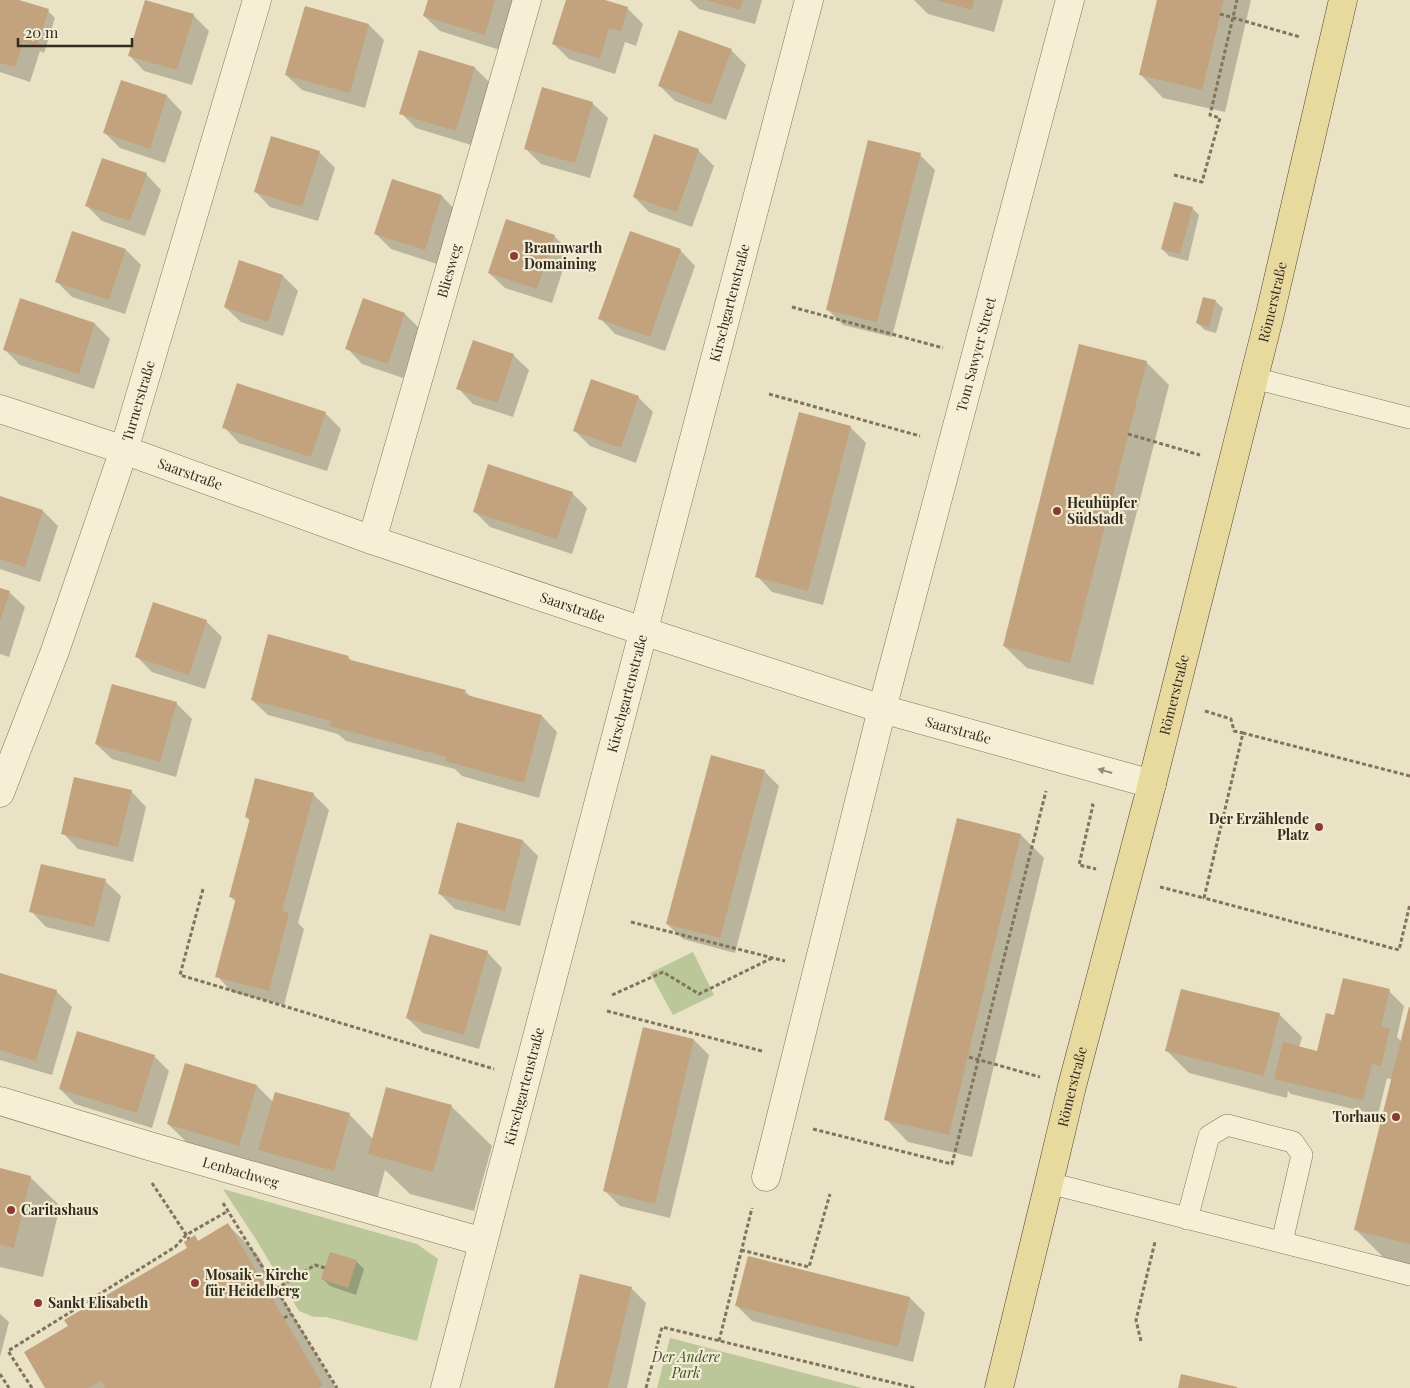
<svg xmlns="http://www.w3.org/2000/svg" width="1410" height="1388" viewBox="0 0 1410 1388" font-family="'Playfair Display',serif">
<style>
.green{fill:#bbc699}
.shadow{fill:#0003}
.building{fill:#c3a37e}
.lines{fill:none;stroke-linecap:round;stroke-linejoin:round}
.lane-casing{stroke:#81745c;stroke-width:22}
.street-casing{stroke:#81745c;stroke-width:29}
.primary-casing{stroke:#504230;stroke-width:29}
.path{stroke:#81745c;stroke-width:3;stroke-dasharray:4 2.5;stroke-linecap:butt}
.lane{stroke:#f5efd6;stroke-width:21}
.street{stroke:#f5efd6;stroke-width:28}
.primary{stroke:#e8da9f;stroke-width:28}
.oneway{fill:#948d7a}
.poi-dot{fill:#8a3c33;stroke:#f1ecd3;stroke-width:2}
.labels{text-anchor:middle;stroke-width:4.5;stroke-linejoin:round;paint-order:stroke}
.poi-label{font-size:14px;font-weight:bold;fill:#332b1f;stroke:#f1ecd3;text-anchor:start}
.street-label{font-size:14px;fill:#332b1f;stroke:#f1ecd3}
.park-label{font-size:14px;font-style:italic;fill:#3f4d27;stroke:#f1ecd3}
</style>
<rect width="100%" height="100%" fill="#e9e2c4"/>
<!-- green -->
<g class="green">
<polygon points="693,952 714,995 673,1015 650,973"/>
<polygon points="223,1189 417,1244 438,1259 417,1341 326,1317 314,1317 299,1311 257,1241"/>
<polygon points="670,1338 862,1388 657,1388"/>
</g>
<!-- shadow -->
<g class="shadow">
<polygon points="0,0 15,0 48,11 55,18 44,53 40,51 30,82 0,72"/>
<polygon points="429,0 515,0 500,50 440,31 424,16"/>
<polygon points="567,0 601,0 627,8 643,24 636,46 625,42 615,74 569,59 554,44"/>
<polygon points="690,0 762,0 755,24 699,9"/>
<polygon points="914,0 1003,0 994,32 928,14"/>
<polygon points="1158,0 1251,0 1225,112 1163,98 1141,75"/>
<polygon points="193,15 209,31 192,85 144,71 129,55"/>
<polygon points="369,25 384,40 365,108 302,90 286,75"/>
<polygon points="731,50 746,65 726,120 675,101 660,86"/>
<polygon points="475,68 490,83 471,145 416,128 401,113"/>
<polygon points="167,96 182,112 165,163 120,148 105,133"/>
<polygon points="592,103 608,118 590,178 541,164 525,148"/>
<polygon points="698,150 714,166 692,227 649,212 634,197"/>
<polygon points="319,152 335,168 318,221 270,207 255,191"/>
<polygon points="920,155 935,170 892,337 843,325 827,309"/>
<polygon points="146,174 161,190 145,236 102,221 87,206"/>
<polygon points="442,196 457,212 440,265 391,249 376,234"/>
<polygon points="1192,208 1199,215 1188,261 1169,256 1162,249"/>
<polygon points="554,236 569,251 552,303 505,288 489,273"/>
<polygon points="126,250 141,265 125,314 72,297 56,281"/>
<polygon points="680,250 695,266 665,351 615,334 600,318"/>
<polygon points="240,262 283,276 298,291 283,336 241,322 225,307"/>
<polygon points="21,300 95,324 110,339 94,389 20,365 4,349"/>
<polygon points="1215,301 1223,308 1216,333 1205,330 1197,323"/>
<polygon points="405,314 420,329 403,378 362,364 347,348"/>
<polygon points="513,355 529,370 513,417 473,404 458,388"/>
<polygon points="1146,362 1169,385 1093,685 1027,668 1004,646"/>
<polygon points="638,397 653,412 636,463 590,446 575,431"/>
<polygon points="325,413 341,429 327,471 239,443 224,427"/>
<polygon points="850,427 866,443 823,605 772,592 757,576"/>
<polygon points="572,493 587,508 572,554 490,527 474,511"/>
<polygon points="0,497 43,511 58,526 40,582 0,569"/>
<polygon points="0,589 9,592 25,607 9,657 0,654"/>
<polygon points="154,604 207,622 222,637 205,689 152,672 136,656"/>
<polygon points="348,657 352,661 465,691 472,698 542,716 557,732 539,798 462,776 455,769 346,741 338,734 268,715 252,700"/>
<polygon points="176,703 192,719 176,777 112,759 96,744"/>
<polygon points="764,771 779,786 735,953 683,939 667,924"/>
<polygon points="131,791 146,807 133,862 78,849 63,833"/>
<polygon points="313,794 329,810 298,923 304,929 284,1005 232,992 217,976 236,902 230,896 250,821 246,817"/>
<polygon points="958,820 1021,835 1044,858 972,1157 908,1142 886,1119"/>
<polygon points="458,824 523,841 538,856 520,926 455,909 440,894"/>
<polygon points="105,881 121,896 109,942 46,927 31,911"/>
<polygon points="487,952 502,968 479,1049 423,1033 407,1018"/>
<polygon points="0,975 56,991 72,1007 52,1075 0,1060"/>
<polygon points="1389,991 1404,1006 1397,1037 1402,1042 1410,1010 1410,1265 1385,1259 1356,1230 1393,1080 1387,1078 1378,1115 1291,1094 1288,1091 1287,1098 1189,1073 1167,1051 1279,1014 1302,1037 1299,1048 1318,1052 1335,1016"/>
<polygon points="643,1028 694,1040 709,1055 670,1218 620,1206 605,1191"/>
<polygon points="154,1056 169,1071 152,1128 75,1104 60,1089"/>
<polygon points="257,1086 273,1102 349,1114 373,1139 451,1106 492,1146 474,1211 410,1194 385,1170 374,1211 209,1164 168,1124"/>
<polygon points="0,1169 30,1177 60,1206 43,1277 0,1267"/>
<polygon points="228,1225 257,1254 336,1388 46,1388 70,1327 189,1249 195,1237 199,1242"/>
<polygon points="331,1253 357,1262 364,1269 356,1295 330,1286 323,1279"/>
<polygon points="631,1288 646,1303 627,1388 555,1388"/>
<polygon points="910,1298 925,1313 913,1362 752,1321 737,1306"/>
<polygon points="0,1314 9,1322 0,1357"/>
</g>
<!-- building -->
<g class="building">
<polygon points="0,0 19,0 49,9 37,46 23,42 15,67 0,63"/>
<polygon points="145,0 194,14 177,70 128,56"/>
<polygon points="428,0 495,0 485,35 423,16"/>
<polygon points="566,0 605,0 628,7 621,31 609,28 600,59 552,44"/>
<polygon points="706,0 743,0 740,10"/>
<polygon points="936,0 974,0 972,10"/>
<polygon points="1157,0 1224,0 1202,90 1139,75"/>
<polygon points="305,6 369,24 350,93 285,75"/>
<polygon points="679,30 732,49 711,105 658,86"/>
<polygon points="419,50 475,67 456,131 399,114"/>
<polygon points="121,80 167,95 150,149 103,133"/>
<polygon points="542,87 593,102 575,163 524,149"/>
<polygon points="654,134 699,149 677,212 633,197"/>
<polygon points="271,136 320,151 302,207 254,192"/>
<polygon points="868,140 921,153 877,322 826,310"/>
<polygon points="102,158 147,173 130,221 85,206"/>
<polygon points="392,179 442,195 425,250 374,234"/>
<polygon points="1174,202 1193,207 1180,254 1161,249"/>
<polygon points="506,219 555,235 537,289 488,273"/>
<polygon points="72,231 126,249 109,300 55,282"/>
<polygon points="630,231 681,249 650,337 598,319"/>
<polygon points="239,260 283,275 268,322 224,307"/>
<polygon points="1203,297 1216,300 1209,327 1196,323"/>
<polygon points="20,298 95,323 79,374 3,350"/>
<polygon points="363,298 405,313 388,364 345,349"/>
<polygon points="473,340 514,354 498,403 456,389"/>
<polygon points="1079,344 1147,361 1070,663 1003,646"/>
<polygon points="591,379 639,396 621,448 573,431"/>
<polygon points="237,383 326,412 311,457 222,428"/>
<polygon points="799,412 851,426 808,591 755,577"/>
<polygon points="488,464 573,492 557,539 473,512"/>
<polygon points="0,496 43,510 25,567 0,559"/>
<polygon points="0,588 10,591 0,621"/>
<polygon points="153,602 207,620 189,675 135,657"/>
<polygon points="268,634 349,656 347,659 466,690 463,694 542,715 524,783 445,761 447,757 329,726 331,721 251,700"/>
<polygon points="112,684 177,702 160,762 95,744"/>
<polygon points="711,755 765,770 720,938 666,924"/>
<polygon points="74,777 132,790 118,847 61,834"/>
<polygon points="255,778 314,793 282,911 289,913 269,991 215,977 236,898 229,897 250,818 245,817"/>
<polygon points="957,818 1021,834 949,1135 884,1120"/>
<polygon points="457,822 523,840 505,911 438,894"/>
<polygon points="41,864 106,879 94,927 29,912"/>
<polygon points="430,934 488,951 464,1035 406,1018"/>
<polygon points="0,973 57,990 36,1061 0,1050"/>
<polygon points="1343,978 1390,989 1381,1026 1390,1029 1381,1066 1372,1064 1363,1100 1274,1079 1283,1042 1317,1051 1326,1013 1334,1015"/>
<polygon points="1181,989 1280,1013 1264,1076 1165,1051"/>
<polygon points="1409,1007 1410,1008 1410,1244 1354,1230"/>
<polygon points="643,1027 694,1039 655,1204 603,1191"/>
<polygon points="77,1031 155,1055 137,1113 59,1089"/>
<polygon points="185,1063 257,1085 239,1146 167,1124"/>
<polygon points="386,1087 452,1105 433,1172 368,1154"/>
<polygon points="275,1092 350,1113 334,1171 258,1150"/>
<polygon points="0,1168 31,1176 14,1248 0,1245"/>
<polygon points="228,1223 323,1385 318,1388 105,1388 101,1381 88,1388 45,1388 24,1352 68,1326 64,1320 187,1248 184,1242 195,1235 198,1241"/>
<polygon points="330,1252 357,1260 348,1288 321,1279"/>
<polygon points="748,1256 910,1297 898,1347 735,1306"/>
<polygon points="580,1274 632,1287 608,1388 554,1388"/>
<polygon points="1181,1374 1237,1387 1237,1388 1178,1388"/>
</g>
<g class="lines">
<!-- lane casing -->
<g class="lane-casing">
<g id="lane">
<polyline points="1254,378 1410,418"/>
<polyline points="1049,1183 1410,1275"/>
<polyline points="1187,1219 1209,1136 1227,1125 1293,1142 1302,1155 1282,1242"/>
</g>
</g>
<!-- street casing -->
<g class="street-casing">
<g id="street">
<path id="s1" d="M0,409L124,450L372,540L643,631L882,709L1152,784"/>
<path id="s2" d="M372,540L527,0"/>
<path id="s3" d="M0,793L55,651L124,450L257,0"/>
<path id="s4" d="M0,1101L149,1146L483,1242"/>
<path id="s5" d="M766,1177L882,709L1070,0"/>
<path id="s6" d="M445,1388L809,0"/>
</g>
</g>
<!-- primary casing -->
<g class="primary-casing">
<g id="primary">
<path id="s7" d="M999,1388L1049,1183L1072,1086L1148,799L1270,314L1343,0"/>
</g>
</g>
<!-- path -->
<g class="path">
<polyline points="1220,14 1300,37"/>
<polyline points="1174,175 1202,182 1220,118 1210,115 1237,0"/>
<polyline points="792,307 943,348"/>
<polyline points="769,394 920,436"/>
<polyline points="1128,434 1200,455"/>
<polyline points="1205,711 1231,719 1234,731 1243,733"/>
<polyline points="1410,776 1243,733 1204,898 1399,950 1410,904"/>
<polyline points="1091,805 1093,805 1079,865 1096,869"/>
<polyline points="1160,887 1204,898"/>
<polyline points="203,889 180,975 494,1069"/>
<polyline points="631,922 785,961"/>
<polyline points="612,995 663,972 699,994 772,958"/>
<polyline points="607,1011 762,1051"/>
<polyline points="969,1057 1040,1077"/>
<polyline points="813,1129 952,1164 1046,791"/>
<polyline points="152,1183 189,1239"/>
<polyline points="223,1203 337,1388"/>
<polyline points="741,1250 809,1267 830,1194"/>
<polyline points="276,1289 315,1265 325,1268"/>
<polyline points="284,1318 291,1314"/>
<polyline points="719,1341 752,1208"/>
<polyline points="1141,1341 1136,1320 1155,1242"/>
<polyline points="0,1374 9,1388"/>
<polyline points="32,1388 8,1351 175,1247 186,1235 228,1211"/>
<polyline points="646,1388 662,1327 915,1388"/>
</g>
<!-- lane -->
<use href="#lane" class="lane"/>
<!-- street -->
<use href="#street" class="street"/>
<!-- primary -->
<use href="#primary" class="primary"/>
</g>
<!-- one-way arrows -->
<defs><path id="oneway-solid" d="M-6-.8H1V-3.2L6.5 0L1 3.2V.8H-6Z" transform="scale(1.25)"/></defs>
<use class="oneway" href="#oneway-solid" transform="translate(1105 771) rotate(-164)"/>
<!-- markers -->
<g class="poi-dot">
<circle cx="514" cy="256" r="5"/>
<circle cx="1057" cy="511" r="5"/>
<circle cx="1319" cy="827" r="5"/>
<circle cx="1396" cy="1117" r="5"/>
<circle cx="11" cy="1210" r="5"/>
<circle cx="195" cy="1283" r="5"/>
<circle cx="38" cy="1303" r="5"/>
</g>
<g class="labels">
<!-- poi labels -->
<g class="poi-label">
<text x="524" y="253">Braunwarth<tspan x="524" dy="16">Domaining</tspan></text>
<text x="1067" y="508">Heuhüpfer<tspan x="1067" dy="16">Südstadt</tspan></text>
<text x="1309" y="824" text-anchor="end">Der Erzählende<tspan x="1309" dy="16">Platz</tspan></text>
<text x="1386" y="1122" text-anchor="end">Torhaus</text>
<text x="21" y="1215">Caritashaus</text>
<text x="205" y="1280">Mosaik - Kirche<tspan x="205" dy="16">für Heidelberg</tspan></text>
<text x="48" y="1308">Sankt Elisabeth</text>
</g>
<!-- street labels -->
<g class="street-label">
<text dy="5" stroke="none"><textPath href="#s2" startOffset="280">Bliesweg</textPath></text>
<text dy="5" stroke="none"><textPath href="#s6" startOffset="1122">Kirschgartenstraße</textPath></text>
<text dy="5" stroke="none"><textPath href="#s7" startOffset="1120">Römerstraße</textPath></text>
<text dy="5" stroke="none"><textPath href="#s5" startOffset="849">Tom Sawyer Street</textPath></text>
<text dy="5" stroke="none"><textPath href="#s3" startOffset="416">Turnerstraße</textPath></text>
<text dy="5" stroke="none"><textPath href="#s1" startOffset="201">Saarstraße</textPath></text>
<text dy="5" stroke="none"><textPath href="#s1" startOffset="606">Saarstraße</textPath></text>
<text dy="5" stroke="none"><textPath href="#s6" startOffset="718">Kirschgartenstraße</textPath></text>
<text dy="5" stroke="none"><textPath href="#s7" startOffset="715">Römerstraße</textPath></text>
<text dy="5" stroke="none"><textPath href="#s1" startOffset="1011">Saarstraße</textPath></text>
<text dy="5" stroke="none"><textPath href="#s6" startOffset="312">Kirschgartenstraße</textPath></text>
<text dy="5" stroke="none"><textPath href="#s7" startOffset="310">Römerstraße</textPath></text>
<text dy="5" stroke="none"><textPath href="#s4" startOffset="251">Lenbachweg</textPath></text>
</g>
<!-- park labels -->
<g class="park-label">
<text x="686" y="1362">Der Andere<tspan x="686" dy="16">Park</tspan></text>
</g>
</g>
<!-- scale -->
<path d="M18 38v8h114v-8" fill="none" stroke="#332b1f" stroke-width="2.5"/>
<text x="25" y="38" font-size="15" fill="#332b1f" stroke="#f1ecd3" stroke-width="4" paint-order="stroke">20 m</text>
</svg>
